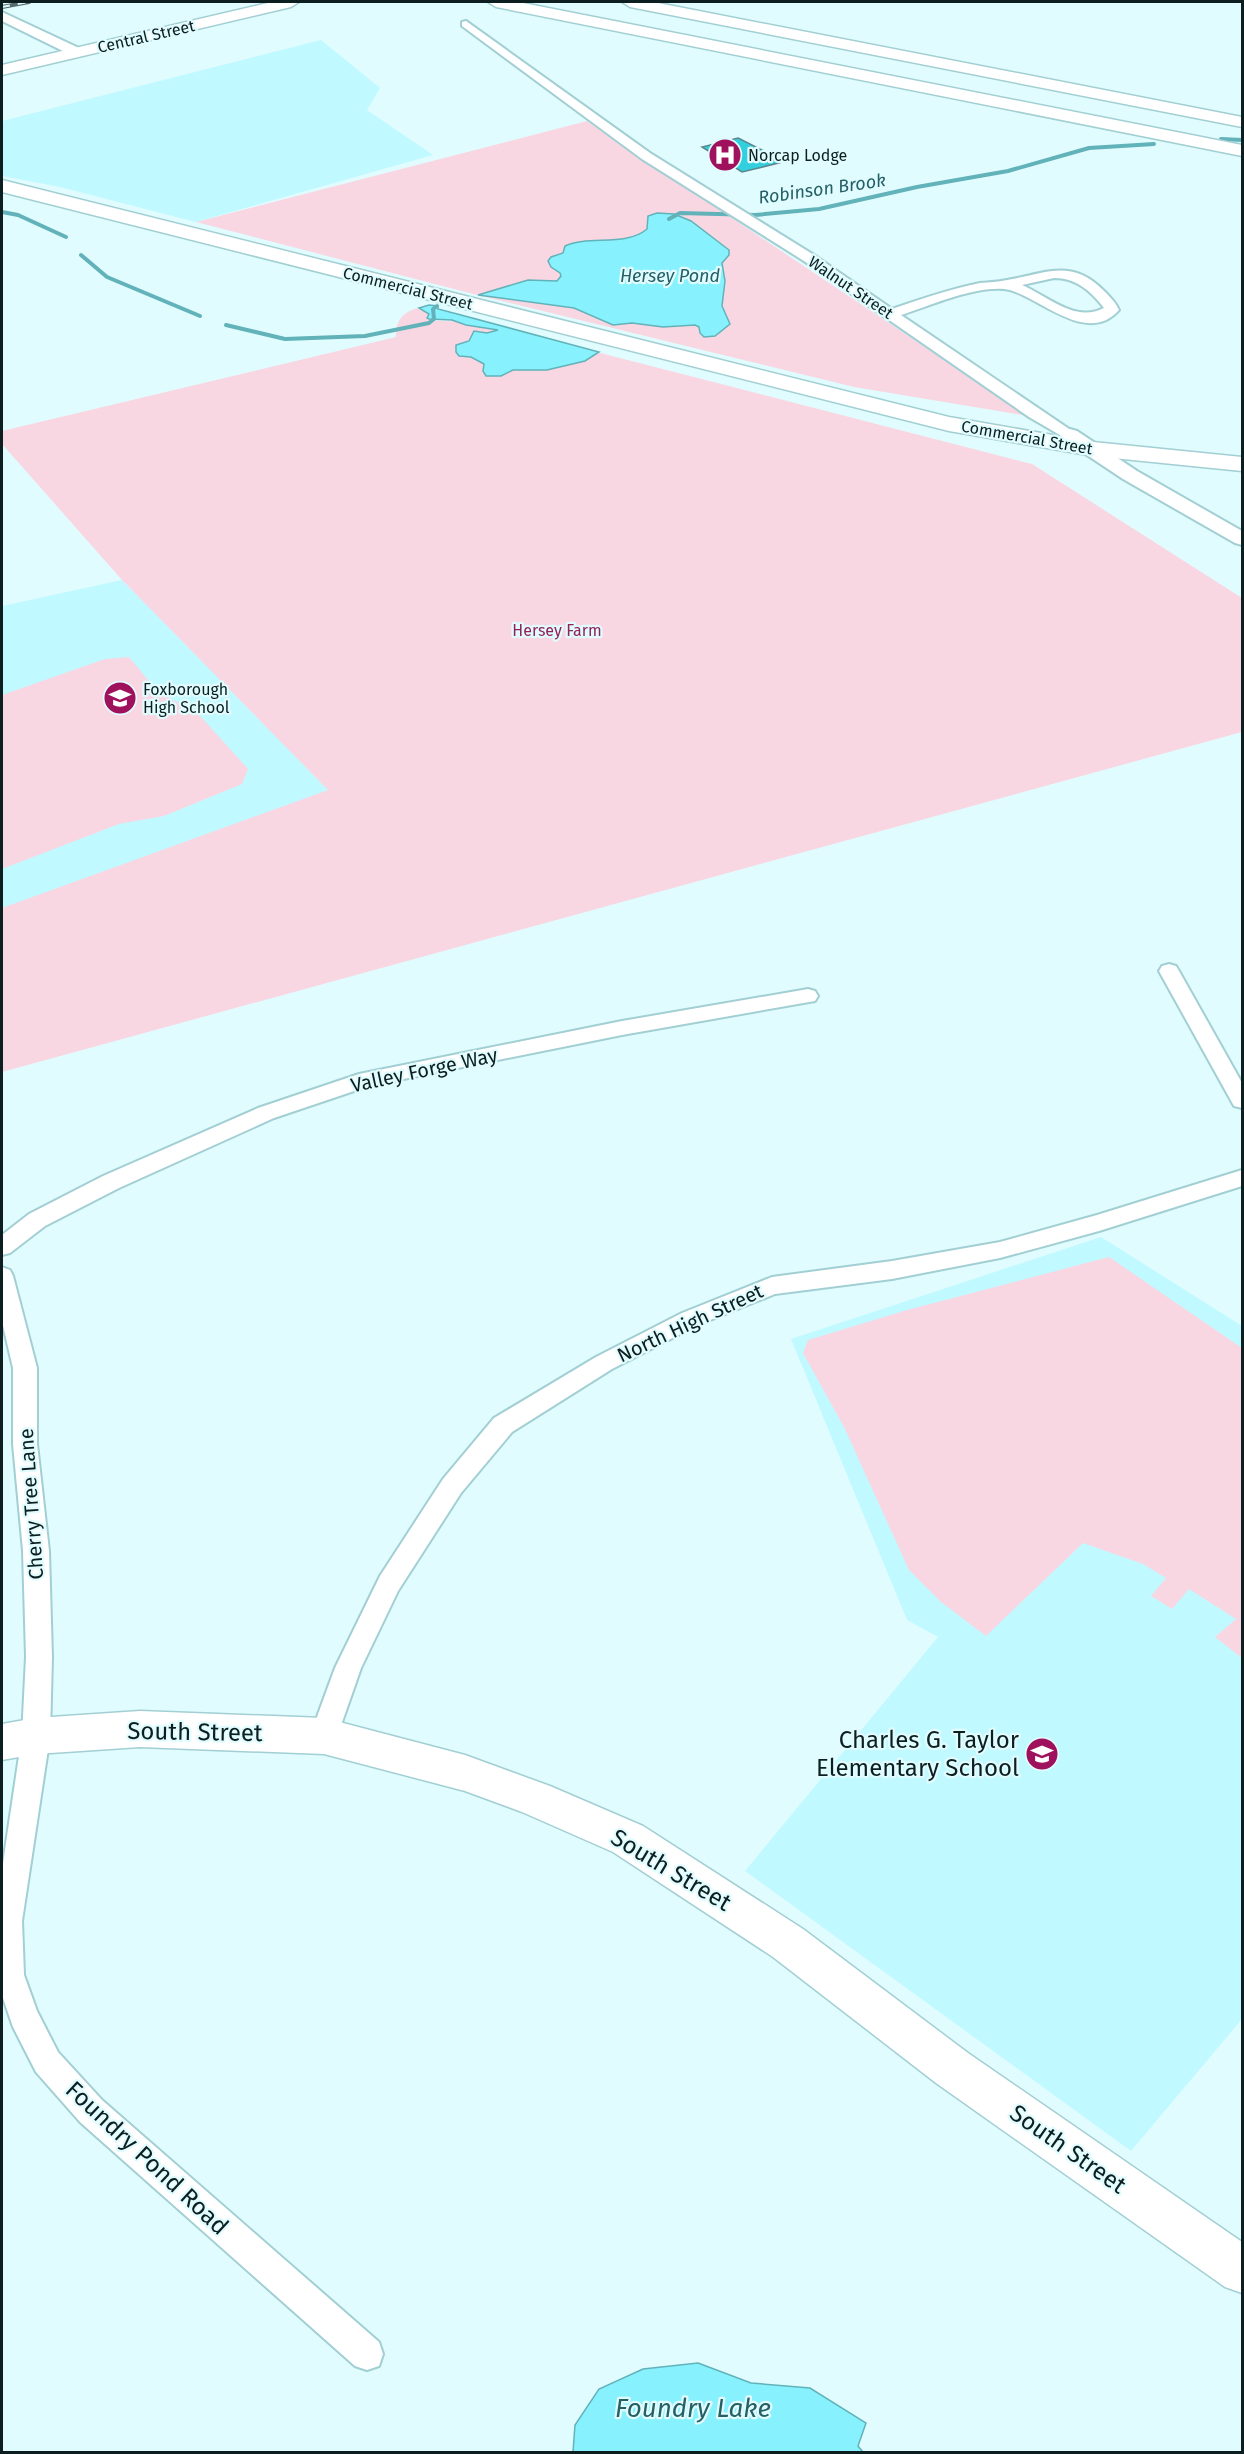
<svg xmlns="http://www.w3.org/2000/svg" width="1244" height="2454" viewBox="0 0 1244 2454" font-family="'Fira Sans',sans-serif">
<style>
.built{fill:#c0f9ff}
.green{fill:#f9d7e2}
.water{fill:#87f2fd;stroke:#62b2ba;stroke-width:1.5}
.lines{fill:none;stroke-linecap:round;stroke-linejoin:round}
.stream{stroke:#62b2ba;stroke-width:4}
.building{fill:#32d0de;stroke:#5c878c;stroke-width:1.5}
.minor-casing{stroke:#a2cfd3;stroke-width:4}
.tertiary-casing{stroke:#a2cfd3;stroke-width:4}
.secondary-casing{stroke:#a2cfd3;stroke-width:3}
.primary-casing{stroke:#a2cfd3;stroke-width:3}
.motorway-casing{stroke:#a2cfd3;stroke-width:3}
.minor{fill:#fff;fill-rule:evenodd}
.tertiary{fill:#fff;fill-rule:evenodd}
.secondary{fill:#fff;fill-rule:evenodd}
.primary{fill:#fff;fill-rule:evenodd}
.motorway{fill:#fff;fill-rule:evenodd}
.rail-casing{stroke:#566b6d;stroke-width:4}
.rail{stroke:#e1fcff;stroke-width:2;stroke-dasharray:8;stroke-linecap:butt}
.labels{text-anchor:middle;stroke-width:4.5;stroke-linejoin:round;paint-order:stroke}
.far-street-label{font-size:16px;fill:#0c1e1f;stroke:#e1fcff}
.far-poi-label{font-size:16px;fill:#0c1e1f;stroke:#e1fcff;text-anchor:start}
.far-park-label{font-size:16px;fill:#922258;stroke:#e1fcff}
.far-water-label{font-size:18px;font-style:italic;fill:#246066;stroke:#e1fcff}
.street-label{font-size:20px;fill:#0c1e1f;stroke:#e1fcff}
.near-street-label{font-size:24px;fill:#0c1e1f;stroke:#e1fcff}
.near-poi-label{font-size:24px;fill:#0c1e1f;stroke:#e1fcff;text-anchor:end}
.near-water-label{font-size:26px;font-style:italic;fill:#246066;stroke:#e1fcff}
</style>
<rect width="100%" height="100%" fill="#e1fcff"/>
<!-- built -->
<g class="built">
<polygon points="321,40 380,88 367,110 433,155 196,222 60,187 2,176 2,121"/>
<polygon points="122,580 329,790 2,912 2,606"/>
<polygon points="1101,1237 1242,1326 1242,2019 1131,2151 745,1871 938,1637 907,1620 791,1339"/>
</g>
<!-- green -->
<g class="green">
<polygon points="587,121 1028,416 854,387 481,296 196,222"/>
<path d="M419,308L429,314V319C441,322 456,322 468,319L1032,464L1242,598V732L2,1072V908L328,790L122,580L2,444V431L396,337C395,321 403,311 419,308Z"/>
<polygon points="129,657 153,686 174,701 193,708 248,769 242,784 164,816 119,824 2,869 2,695 105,659"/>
<polygon points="1109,1257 1242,1348 1242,1658 1215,1637 1236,1619 1189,1589 1172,1609 1151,1596 1166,1578 1143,1564 1083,1543 986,1636 941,1602 909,1570 844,1427 803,1353 808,1340 907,1310"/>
</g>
<!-- water -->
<g class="water">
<path d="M657,213L674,214L691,221L729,250V255L722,263L725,281L722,306L730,324L715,336L704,337L700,333L699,327L695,325L663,327L632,323L613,325L574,308L478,295L528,280L557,281L561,276L560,273L551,267L548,261L551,257L563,253L565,246C589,235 626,247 647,229L648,216Z"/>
<polygon points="429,305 438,306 438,309 461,315 599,352 585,361 547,370 513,370 501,376 486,376 483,371 484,364 471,357 459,356 456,352 456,345 469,341 474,331 487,333 498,330 466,325 452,320 429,319 427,318 429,314 419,308"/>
<polygon points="698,2363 751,2383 810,2388 866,2423 858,2446 863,2452 573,2452 575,2425 599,2389 643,2369"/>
</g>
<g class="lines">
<!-- stream -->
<g class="stream">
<polyline points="1221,139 1242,140"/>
<polyline points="2,212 18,215 66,237"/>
<polyline points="669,219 680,213 755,215 819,209 917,187 1008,171 1089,148 1154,144"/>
<polyline points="81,255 107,277 200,316"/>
<polyline points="226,325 285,339 365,336 429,323 434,319 433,309 437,306"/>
</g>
</g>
<!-- building -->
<polygon class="building" points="738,138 768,153 765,154 779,163 742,172 702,147"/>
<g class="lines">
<!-- minor casing -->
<g class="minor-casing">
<g id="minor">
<path d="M466,21L650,153L814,255L892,309C921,299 950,289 980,283C989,282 998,282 1007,280C1044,274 1071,258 1102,289C1108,295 1115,301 1119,310C1086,348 1035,292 1004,289C974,286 929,306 901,315L1078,435L1075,438H1065L1029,417L804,261L642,159L462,26V22ZM1054,278C1076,278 1091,291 1104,308C1074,323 1048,296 1022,285Z"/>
<polygon points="1169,964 1176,966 1179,971 1242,1083 1242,1108 1234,1106 1159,971 1162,966"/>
<polygon points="808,989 815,991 818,996 815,1001 622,1035 369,1086 274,1118 119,1188 45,1226 10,1253 2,1255 2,1235 29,1214 103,1176 258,1108 359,1074 622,1021"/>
<polygon points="1242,1170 1242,1186 1099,1231 1000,1258 892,1279 775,1294 698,1325 612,1369 512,1432 461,1493 398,1591 361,1668 334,1745 324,1748 314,1745 310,1736 335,1668 380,1576 443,1479 494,1418 596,1357 682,1313 772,1277 892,1261 1000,1242 1097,1215"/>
<polygon points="2,1267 10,1270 13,1276 37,1368 37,1444 49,1551 52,1657 50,1736 22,1921 24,1975 37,2011 58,2052 102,2100 379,2342 383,2354 379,2366 367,2370 355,2366 80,2122 36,2072 13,2027 2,1995 2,1870 22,1736 26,1657 23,1551 13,1444 13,1368 2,1321"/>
</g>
</g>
<!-- tertiary casing -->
<g class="tertiary-casing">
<g id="tertiary">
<polygon points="2,12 81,49 83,52 76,56 71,55 2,21"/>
<polygon points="1070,429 1077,431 1137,471 1242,531 1242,545 1235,543 1123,479 1063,439 1060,435 1063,431"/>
</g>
</g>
<!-- secondary casing -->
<g class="secondary-casing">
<g id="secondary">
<polygon points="272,2 299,2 291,7 2,75 2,65"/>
<polygon points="140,1711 324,1718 465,1755 550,1786 643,1826 803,1929 968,2053 1242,2242 1242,2293 1225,2287 936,2083 773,1957 613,1852 522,1812 465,1791 324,1754 140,1747 36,1754 2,1760 2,1724 36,1718"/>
</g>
</g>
<!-- primary casing -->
<g class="primary-casing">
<polygon id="primary" points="2,180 949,417 1093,442 1242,457 1242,471 1093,456 949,431 2,192"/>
</g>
<!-- motorway casing -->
<g class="motorway-casing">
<g id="motorway">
<polygon points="488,2 518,2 1242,145 1242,156 496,7"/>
<polygon points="622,2 653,2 1242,117 1242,127 630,7"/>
</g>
</g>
<!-- minor -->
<use href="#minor" class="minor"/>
<!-- tertiary -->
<use href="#tertiary" class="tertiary"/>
<!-- secondary -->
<use href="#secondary" class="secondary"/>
<!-- primary -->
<use href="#primary" class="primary"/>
<!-- motorway -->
<use href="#motorway" class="motorway"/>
<!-- rail casing -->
<g class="rail-casing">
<polyline id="rail" points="2,7 29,2"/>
</g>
<!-- rail -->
<use href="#rail" class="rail"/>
</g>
<!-- icons -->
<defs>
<g id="hospital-disc" transform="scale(1.725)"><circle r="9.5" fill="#9f115c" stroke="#e1fcff"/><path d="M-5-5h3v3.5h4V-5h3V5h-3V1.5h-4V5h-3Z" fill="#fff"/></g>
<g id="school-disc" transform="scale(1.725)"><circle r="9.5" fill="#9f115c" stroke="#e1fcff"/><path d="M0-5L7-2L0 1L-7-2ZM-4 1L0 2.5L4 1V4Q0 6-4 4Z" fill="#fff"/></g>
</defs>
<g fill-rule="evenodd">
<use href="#hospital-disc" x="725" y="155"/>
<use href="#school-disc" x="120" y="698"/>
<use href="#school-disc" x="1042" y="1754"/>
</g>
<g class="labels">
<!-- far-street labels -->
<g class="far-street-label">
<text transform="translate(146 36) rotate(-13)" y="6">Central Street</text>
<text transform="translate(851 287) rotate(34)" y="6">Walnut Street</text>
<text transform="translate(408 288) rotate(14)" y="6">Commercial Street</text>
<text transform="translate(1027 437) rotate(10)" y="6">Commercial Street</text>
</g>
<!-- far-poi labels -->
<g class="far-poi-label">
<text x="748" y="161">Norcap Lodge</text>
<text x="143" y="695">Foxborough<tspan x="143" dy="18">High School</tspan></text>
</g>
<!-- far-park labels -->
<g class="far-park-label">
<text x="557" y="636">Hersey Farm</text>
</g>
<!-- far-water labels -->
<g class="far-water-label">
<text transform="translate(822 189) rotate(-8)" y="6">Robinson Brook</text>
<text x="670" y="282">Hersey Pond</text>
</g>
<!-- street labels -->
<g class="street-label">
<text transform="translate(424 1070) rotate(-12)" y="7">Valley Forge Way</text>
<text transform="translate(690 1323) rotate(-25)" y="7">North High Street</text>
<text transform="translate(31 1504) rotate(-94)" y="7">Cherry Tree Lane</text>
</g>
<!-- near-street labels -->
<g class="near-street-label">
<text transform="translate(195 1732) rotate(1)" y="8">South Street</text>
<text transform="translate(671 1870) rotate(31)" y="8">South Street</text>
<text transform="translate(1068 2149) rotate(35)" y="8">South Street</text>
<text transform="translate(147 2158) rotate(43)" y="8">Foundry Pond Road</text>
</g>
<!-- near-poi labels -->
<g class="near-poi-label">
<text x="1019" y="1748">Charles G. Taylor<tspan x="1019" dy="28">Elementary School</tspan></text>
</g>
<!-- near-water labels -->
<g class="near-water-label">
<text x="693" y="2417">Foundry Lake</text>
</g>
</g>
<!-- border -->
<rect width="1244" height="2454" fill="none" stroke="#0c1e1f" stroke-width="6"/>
</svg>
